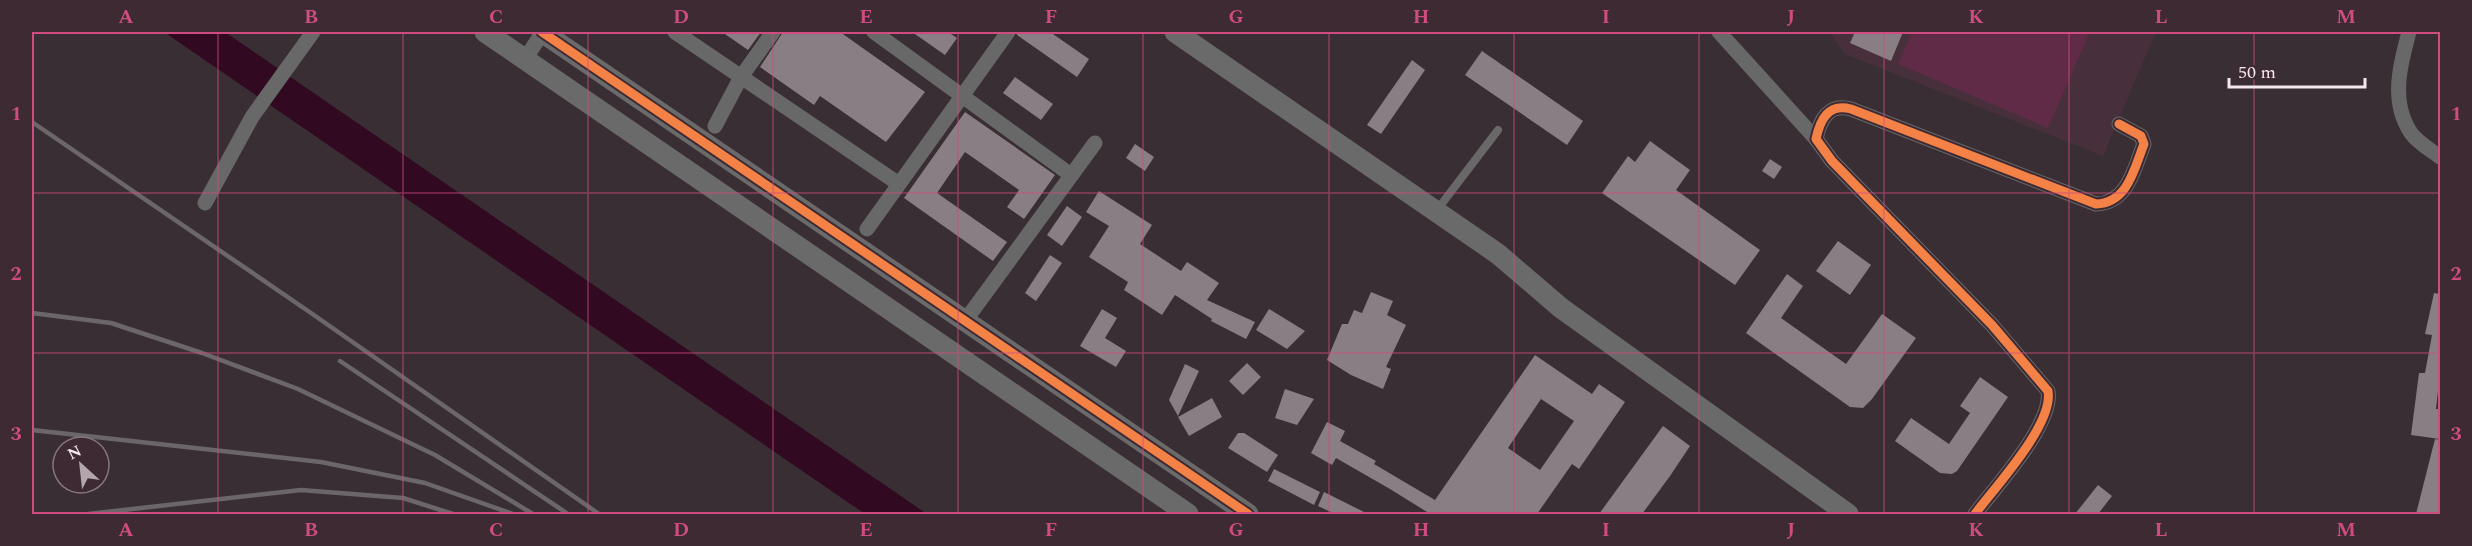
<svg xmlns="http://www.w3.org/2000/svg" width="2472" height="546" viewBox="0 0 2472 546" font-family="Spectral,serif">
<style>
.built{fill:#47303b}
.green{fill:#5f2b46}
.water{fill:#310a21}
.building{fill:#887e83;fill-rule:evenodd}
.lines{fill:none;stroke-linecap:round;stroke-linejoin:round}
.lane{stroke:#686869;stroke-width:8}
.street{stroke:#686869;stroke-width:15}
.secondary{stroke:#6b6a6a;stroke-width:21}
.rail{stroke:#6b6669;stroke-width:4.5}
.cycleway-casing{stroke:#3d2a33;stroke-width:13}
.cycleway{stroke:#f48246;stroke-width:9}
.grid{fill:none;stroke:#ce4c80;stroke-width:1.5;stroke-opacity:0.55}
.neatline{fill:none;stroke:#ce4c80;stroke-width:2}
.grid-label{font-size:20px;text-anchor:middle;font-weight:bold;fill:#ce4c80}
</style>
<rect width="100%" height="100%" fill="#392e33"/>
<!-- built -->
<polygon class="built" points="1829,32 2156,32 2103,156 1845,54"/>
<!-- green -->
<polygon class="green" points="1912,32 2090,32 2048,128 1898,64"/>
<!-- water -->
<polygon class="water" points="164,32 225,32 927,514 865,514"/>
<!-- building -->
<g class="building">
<polygon points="722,32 761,32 748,50"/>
<polygon points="783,32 840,32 925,92 886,142 820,96 814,105 760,67"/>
<polygon points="912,32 948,32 957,38 945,55"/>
<polygon points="1018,32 1050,32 1089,59 1077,77 1017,35"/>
<polygon points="1855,32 1903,32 1891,61 1850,43"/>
<polygon points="1482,51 1583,121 1567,145 1465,75"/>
<polygon points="1412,60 1425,70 1381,134 1367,125"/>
<polygon points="1015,77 1053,104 1041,120 1003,93"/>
<polygon points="965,112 1055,175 1024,219 1007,207 1019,190 965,152 937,193 1007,242 993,261 904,198"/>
<polygon points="1650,141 1690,170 1676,190 1760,250 1735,285 1602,193 1628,156 1635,162"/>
<polygon points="1135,144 1154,157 1145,171 1126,158"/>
<polygon points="1770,159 1782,167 1774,179 1762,171"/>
<polygon points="1099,191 1152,225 1140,244 1181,271 1187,262 1219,283 1207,300 1255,322 1246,339 1211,321 1212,319 1175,295 1162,315 1124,290 1128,282 1089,257 1109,226 1086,212"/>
<polygon points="1067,206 1082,217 1062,246 1047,235"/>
<polygon points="1838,241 1871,265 1850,295 1816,271"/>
<polygon points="1050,255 1062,263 1036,301 1025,293"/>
<polygon points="1787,274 1803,286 1781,318 1846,364 1882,314 1916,338 1872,399 1863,408 1850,407 1746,333"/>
<polygon points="1371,292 1393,301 1387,315 1406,325 1386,367 1391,369 1383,389 1351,375 1327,360 1342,324 1348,324 1354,310 1362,313"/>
<polygon points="2434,293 2440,294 2440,372 2436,409 2440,409 2440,439 2411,435 2419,373 2425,373 2432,335 2425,334"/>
<polygon points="1102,309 1117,318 1105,338 1126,351 1116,367 1080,346"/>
<polygon points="1269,309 1305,331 1287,349 1256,330"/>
<path d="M1535,355L1592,394L1599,384L1625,402L1579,469L1572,464L1537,514H1425L1427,512L1390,489L1336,458L1332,465L1311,453L1327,422L1345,431L1340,441L1376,461L1374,464L1435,500ZM1541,399L1574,421L1540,470L1508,448Z"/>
<polygon points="1247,363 1261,377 1243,395 1229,381"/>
<polygon points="1185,364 1199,371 1178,416 1169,400"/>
<polygon points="1980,377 2008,397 1957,471 1952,474 1940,473 1895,441 1911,418 1949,444 1970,413 1960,406"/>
<polygon points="1285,389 1314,399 1297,425 1275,418"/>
<polygon points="1212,398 1222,417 1189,436 1178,417"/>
<polygon points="1663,426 1690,446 1670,476 1642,514 1599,514"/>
<polygon points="1238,433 1244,433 1278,455 1267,472 1228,448"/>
<polygon points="2435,439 2440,440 2440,514 2416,514"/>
<polygon points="1274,469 1320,492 1314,505 1268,481"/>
<polygon points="2098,485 2112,496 2098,514 2075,514"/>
<polygon points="1324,492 1368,514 1335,514 1318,506"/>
</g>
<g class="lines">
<!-- lane -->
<polyline class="lane" points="1437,210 1498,130"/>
<!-- street -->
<g class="street">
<polyline points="675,32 899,184"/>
<polyline points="874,32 1071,175"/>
<polyline points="1719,32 1816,139"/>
<path d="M2409,32C2400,65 2390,102 2411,133C2418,143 2431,150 2440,157"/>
<polyline points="525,59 543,32"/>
<polyline points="715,126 741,77 773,32"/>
<polyline points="205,203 252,117 313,32"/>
<polyline points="867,229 1008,32"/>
<polyline points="965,321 1095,143"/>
<path d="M1975,514C1995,487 2054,424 2048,391L1992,325L1832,161L1816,139C1820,120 1828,103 1851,109L2096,204C2128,203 2134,169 2144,144L2141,136L2119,124"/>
</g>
<!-- secondary -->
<g class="secondary">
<polyline points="485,32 1188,514"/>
<polyline points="542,32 1248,514"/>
<polyline points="1175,32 1498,254 1561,308 1848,514"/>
</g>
<!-- rail -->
<g class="rail">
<polyline points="32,122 311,313 599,514"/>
<polyline points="32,313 111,323 202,353 298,389 435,455 533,514"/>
<polyline points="340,361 568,514"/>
<polyline points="32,430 321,462 425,483 513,514"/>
<polyline points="88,514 301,490 403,498 453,514"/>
</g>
<!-- cycleway casing -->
<g class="cycleway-casing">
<g id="cycleway">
<polyline points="542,32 1248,514"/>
<path d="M1975,514C1995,487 2054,424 2048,391L1992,325L1832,161L1816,139C1820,120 1828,103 1851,109L2096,204C2128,203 2134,169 2144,144L2141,136L2119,124"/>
</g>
</g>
<!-- cycleway -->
<use href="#cycleway" class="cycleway"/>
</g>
<!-- grid -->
<path class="grid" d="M218,32V514M403,32V514M588,32V514M773,32V514M958,32V514M1143,32V514M1329,32V514M1514,32V514M1699,32V514M1884,32V514M2069,32V514M2254,32V514M32,193H2440M32,353H2440"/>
<!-- border -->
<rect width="2472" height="546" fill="none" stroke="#3d2a33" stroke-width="66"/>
<!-- north arrow -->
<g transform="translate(81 465) rotate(333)"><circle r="28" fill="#3d2a33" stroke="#86767d" stroke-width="1.5"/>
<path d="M0-4.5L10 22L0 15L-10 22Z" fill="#b3a6ac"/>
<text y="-9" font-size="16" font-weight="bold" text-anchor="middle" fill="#f4e7ed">N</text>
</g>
<!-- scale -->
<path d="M2229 78v9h136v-9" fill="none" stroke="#f4e7ed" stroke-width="3"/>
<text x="2238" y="78" font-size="18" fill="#f4e7ed" stroke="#3d2a33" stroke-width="4.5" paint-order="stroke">50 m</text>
<rect x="33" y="33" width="2406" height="480" class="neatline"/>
<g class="grid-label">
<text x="126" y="23">A</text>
<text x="311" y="23">B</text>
<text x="496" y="23">C</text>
<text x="681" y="23">D</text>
<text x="866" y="23">E</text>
<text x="1051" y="23">F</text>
<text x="1236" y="23">G</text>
<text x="1421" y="23">H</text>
<text x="1606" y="23">I</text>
<text x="1791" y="23">J</text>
<text x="1976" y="23">K</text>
<text x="2161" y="23">L</text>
<text x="2346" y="23">M</text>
<text x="16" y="120">1</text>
<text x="2456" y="120">1</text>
<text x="16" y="280">2</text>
<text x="2456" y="280">2</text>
<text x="16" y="440">3</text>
<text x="2456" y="440">3</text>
<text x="126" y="536">A</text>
<text x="311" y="536">B</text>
<text x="496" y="536">C</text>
<text x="681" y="536">D</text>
<text x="866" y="536">E</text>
<text x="1051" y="536">F</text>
<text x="1236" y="536">G</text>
<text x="1421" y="536">H</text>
<text x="1606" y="536">I</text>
<text x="1791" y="536">J</text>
<text x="1976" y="536">K</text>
<text x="2161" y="536">L</text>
<text x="2346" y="536">M</text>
</g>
</svg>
